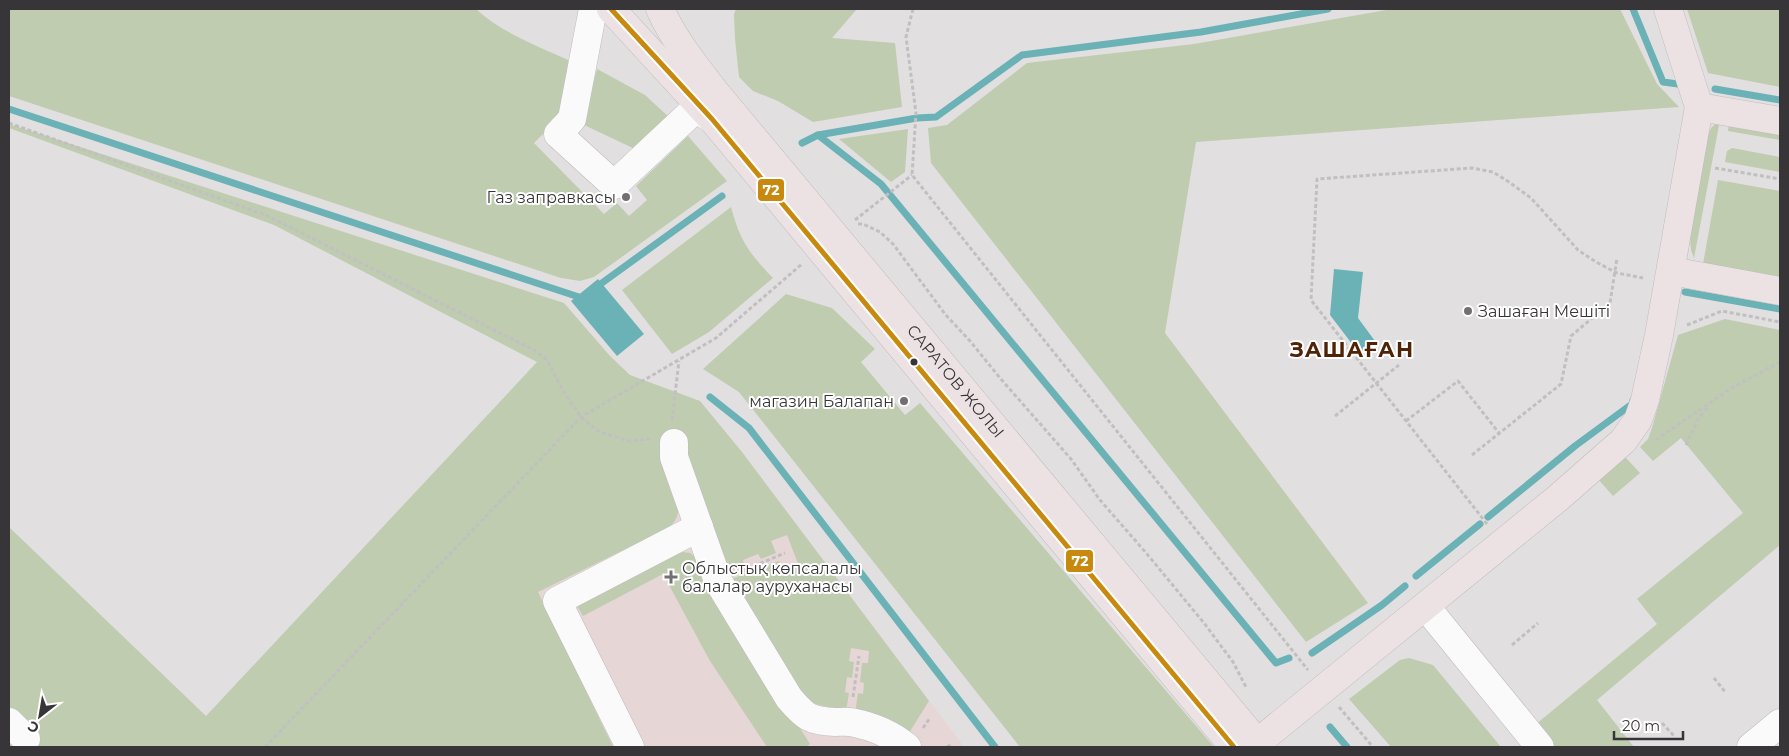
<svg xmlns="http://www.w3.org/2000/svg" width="1789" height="756" viewBox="0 0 1789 756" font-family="Montserrat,sans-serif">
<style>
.medical{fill:#e6d6d6}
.green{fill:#bfccb0}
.water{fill:#6ab2b5}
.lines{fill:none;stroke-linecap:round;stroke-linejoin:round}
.stream{stroke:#6ab2b5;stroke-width:7}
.minor-casing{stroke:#bebcbd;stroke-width:29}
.major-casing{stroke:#bebcbe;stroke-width:29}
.path{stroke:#c1c0c1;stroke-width:3;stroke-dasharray:4 2.5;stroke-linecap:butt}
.minor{stroke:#fbfafa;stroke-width:28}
.major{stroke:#ede2e3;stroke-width:28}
.bus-1-casing{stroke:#fff;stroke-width:9}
.bus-1{stroke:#c78a0e;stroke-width:5}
.poi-dot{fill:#737072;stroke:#fff;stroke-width:2}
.bus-dot{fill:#373537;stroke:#fff;stroke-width:2}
.labels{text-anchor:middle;stroke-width:4;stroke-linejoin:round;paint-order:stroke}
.poi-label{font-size:16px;fill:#373537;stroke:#fff;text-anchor:end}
.street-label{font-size:16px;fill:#373537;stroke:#fff}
.district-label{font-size:21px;font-weight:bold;letter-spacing:1px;fill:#512306;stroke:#fff}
.line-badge{stroke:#fff;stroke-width:2}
.badge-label{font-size:14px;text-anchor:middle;font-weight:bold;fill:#fff}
</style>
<rect width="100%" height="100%" fill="#e2dfe1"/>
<!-- medical -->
<polygon class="medical" points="629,451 742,452 964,747 340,747"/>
<!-- green -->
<g class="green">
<path d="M9,9H476C500,32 538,46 568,60L569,73L568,88L557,120L534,143L604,214L617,203L629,216L647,200L636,186L688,136L727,181L594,277L580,281L561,278L9,96Z"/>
<polygon points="736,9 857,9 832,38 895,43 902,107 813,122 778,101 753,91 739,77 735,39 734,14"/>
<polygon points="1392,9 1620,9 1657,84 1679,107 1196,142 1165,333 1368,603 1306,642 931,163 928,128 947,125 1027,63 1194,44"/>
<polygon points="1687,9 1780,9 1780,87 1708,73"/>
<polygon points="597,69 645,95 671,119 637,150 582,124"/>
<polygon points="1720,120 1694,258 1691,250 1690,238 1706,140 1711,128"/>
<polygon points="1729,122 1780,131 1780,140 1728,131"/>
<path d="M9,124L564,303L610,356L630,375L700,401L742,452L929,701L907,736L855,713L858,693L863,694L864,683L860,682L862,663H868L869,651L851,648L849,661L854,662L852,678L847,677L845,692L849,693L846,711L807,702L797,695L732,579L749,572L751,576L765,570L764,567L779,561L784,572L799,566L787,535L771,541L776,553L761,559L758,554L743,560L744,564L728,571L678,503C679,514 677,521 668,528L538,592L613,747H9V527L206,716L537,362L274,225L9,128Z"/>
<polygon points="908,129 905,172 891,182 839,139"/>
<polygon points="1732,148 1780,157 1780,172 1725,162 1727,151"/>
<polygon points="1718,180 1780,191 1780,281 1703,264"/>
<path d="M731,207C740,241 749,253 773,278L709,332L672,354L622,290Z"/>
<polygon points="786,294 832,308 875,349 861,362 905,415 920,403 1214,747 1020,747 739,392 703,369"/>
<polygon points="1725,319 1780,330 1780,545 1597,700 1634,747 1554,747 1535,725 1657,624 1637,599 1743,513 1681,438 1653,461 1640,447 1648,439 1652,428 1678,335"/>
<polygon points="1625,457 1640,473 1613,496 1598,479"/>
<polygon points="683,552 690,553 696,557 745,642 810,744 806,747 767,747 710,661 663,574 583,616 577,606 675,554"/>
<polygon points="1409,658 1433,665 1501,747 1391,747 1349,699 1400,660"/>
</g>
<!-- water -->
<g class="water">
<polygon points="1334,269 1363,272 1358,318 1375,341 1359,353 1330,315"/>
<polygon points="598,279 644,334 617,356 571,301"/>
</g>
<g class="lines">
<!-- stream -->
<g class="stream">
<polyline points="1633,9 1663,82 1678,84"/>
<polyline points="1715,89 1780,100"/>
<polyline points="9,109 582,298 584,301"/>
<polyline points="818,135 917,118 936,117 1022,55 1201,32 1328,9"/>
<polyline points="802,143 818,135 881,184 1276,663 1289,658"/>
<polyline points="595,288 722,196"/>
<polyline points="1685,292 1780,309"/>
<polyline points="710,397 749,428 995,747"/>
<polyline points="1488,517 1575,446 1632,404 1633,400"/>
<polyline points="1416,576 1480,524"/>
<polyline points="1312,653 1382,605 1405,586"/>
<polyline points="1330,727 1347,747"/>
</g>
<!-- minor casing -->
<g class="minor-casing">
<g id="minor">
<polyline points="593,9 572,119 558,134 614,185 692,112 700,111 712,119"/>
<path d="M674,443V457L718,581L789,698C805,717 810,721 835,722C842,722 849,721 855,723C875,727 892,735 907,747"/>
<polyline points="1426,607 1540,747"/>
<polyline points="9,722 26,739"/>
<polyline points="630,747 557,601 699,527"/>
<polyline points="1751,747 1780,723"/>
</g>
</g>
<!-- major casing -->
<g class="major-casing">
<g id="major">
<polyline points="611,9 712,119 1234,747"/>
<path id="s1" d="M660,9C674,40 695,66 716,93L1261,747"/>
<polyline points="1699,107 1780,121"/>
<polyline points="1671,271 1780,291"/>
<polyline points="1257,743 1558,498 1623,441 1638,420 1645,400 1659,335 1699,107 1668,9"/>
</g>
</g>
<!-- path -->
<g class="path">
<polyline points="913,9 906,37 916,113 912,175 1308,670"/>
<polyline points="9,123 268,216 534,350 547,360 563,391 581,417 598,431 628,441 651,439"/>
<polyline points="1715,168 1780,179"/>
<polyline points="855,220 912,175"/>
<polyline points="858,224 863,224 880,232 893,244 945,314 970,341 1000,378 1071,459 1100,500 1147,554 1204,623 1233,662 1246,687"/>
<polyline points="1687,325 1722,311 1780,322"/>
<polyline points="1335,416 1399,365"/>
<polyline points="672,420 679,361"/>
<polyline points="1406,421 1458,381 1499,433"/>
<polyline points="1656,440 1730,389 1780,362"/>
<polyline points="1686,445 1698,419 1708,407"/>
<polyline points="1472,455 1561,384 1571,336 1610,303 1617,258"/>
<polyline points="1487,524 1311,300 1317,179 1472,168 1493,172 1509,182 1531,198 1578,250 1596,262 1617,273 1643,278"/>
<polyline points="742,571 785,553"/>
<polyline points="1512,645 1538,623"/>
<polyline points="1714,678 1726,693"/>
<polyline points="853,697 859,656"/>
<polyline points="1339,707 1373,747"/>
<polyline points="1662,723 1675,737"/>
<polyline points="923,728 930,718"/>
<polyline points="265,747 581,417 716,338 802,264"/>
<polyline points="947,747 952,744"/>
</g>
<!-- minor -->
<use href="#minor" class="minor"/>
<!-- major -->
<use href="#major" class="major"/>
<!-- bus-1 casing -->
<g class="bus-1-casing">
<polyline id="bus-1" points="611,9 712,119 1234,747"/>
</g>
<!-- bus-1 -->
<use href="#bus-1" class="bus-1"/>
</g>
<!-- markers -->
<g class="poi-dot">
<circle cx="626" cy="197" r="5"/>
<circle cx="1468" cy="311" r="5"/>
<circle cx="904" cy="401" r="5"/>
<path d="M668.5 569.5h5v5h5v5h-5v5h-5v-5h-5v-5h5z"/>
</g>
<circle class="bus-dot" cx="914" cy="362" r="4.5"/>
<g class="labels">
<!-- poi labels -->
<g class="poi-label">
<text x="616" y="203">Газ заправкасы</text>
<text x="1478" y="317" text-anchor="start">Зашаған Мешіті</text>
<text x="894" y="407">магазин Балапан</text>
<text x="682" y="574" text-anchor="start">Облыстық көпсалалы<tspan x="682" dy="18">балалар ауруханасы</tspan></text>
</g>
<!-- street labels -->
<g class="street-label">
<text dy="6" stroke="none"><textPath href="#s1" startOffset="476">САРАТОВ ЖОЛЫ</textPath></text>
</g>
<!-- district labels -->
<g class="district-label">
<text x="1352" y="357">ЗАШАҒАН</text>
</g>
</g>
<g class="line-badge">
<rect x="757" y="178" width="28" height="24" rx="5" fill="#c78a0e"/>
<rect x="1065" y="549" width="29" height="24" rx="5" fill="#c78a0e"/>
</g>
<g class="badge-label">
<text x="771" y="195">72</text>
<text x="1080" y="566">72</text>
</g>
<!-- border -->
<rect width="1789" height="756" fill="none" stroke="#373537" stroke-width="20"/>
<!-- north arrow -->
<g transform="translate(40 716) rotate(211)" stroke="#ffffff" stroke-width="4" paint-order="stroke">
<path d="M0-4L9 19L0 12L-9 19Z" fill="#373537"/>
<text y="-8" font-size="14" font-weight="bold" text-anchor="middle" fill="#373537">С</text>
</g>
<!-- scale -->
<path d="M1614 731v8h69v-8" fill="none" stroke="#373537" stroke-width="2.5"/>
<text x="1622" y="731" font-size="15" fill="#373537" stroke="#ffffff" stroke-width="4" paint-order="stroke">20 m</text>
</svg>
